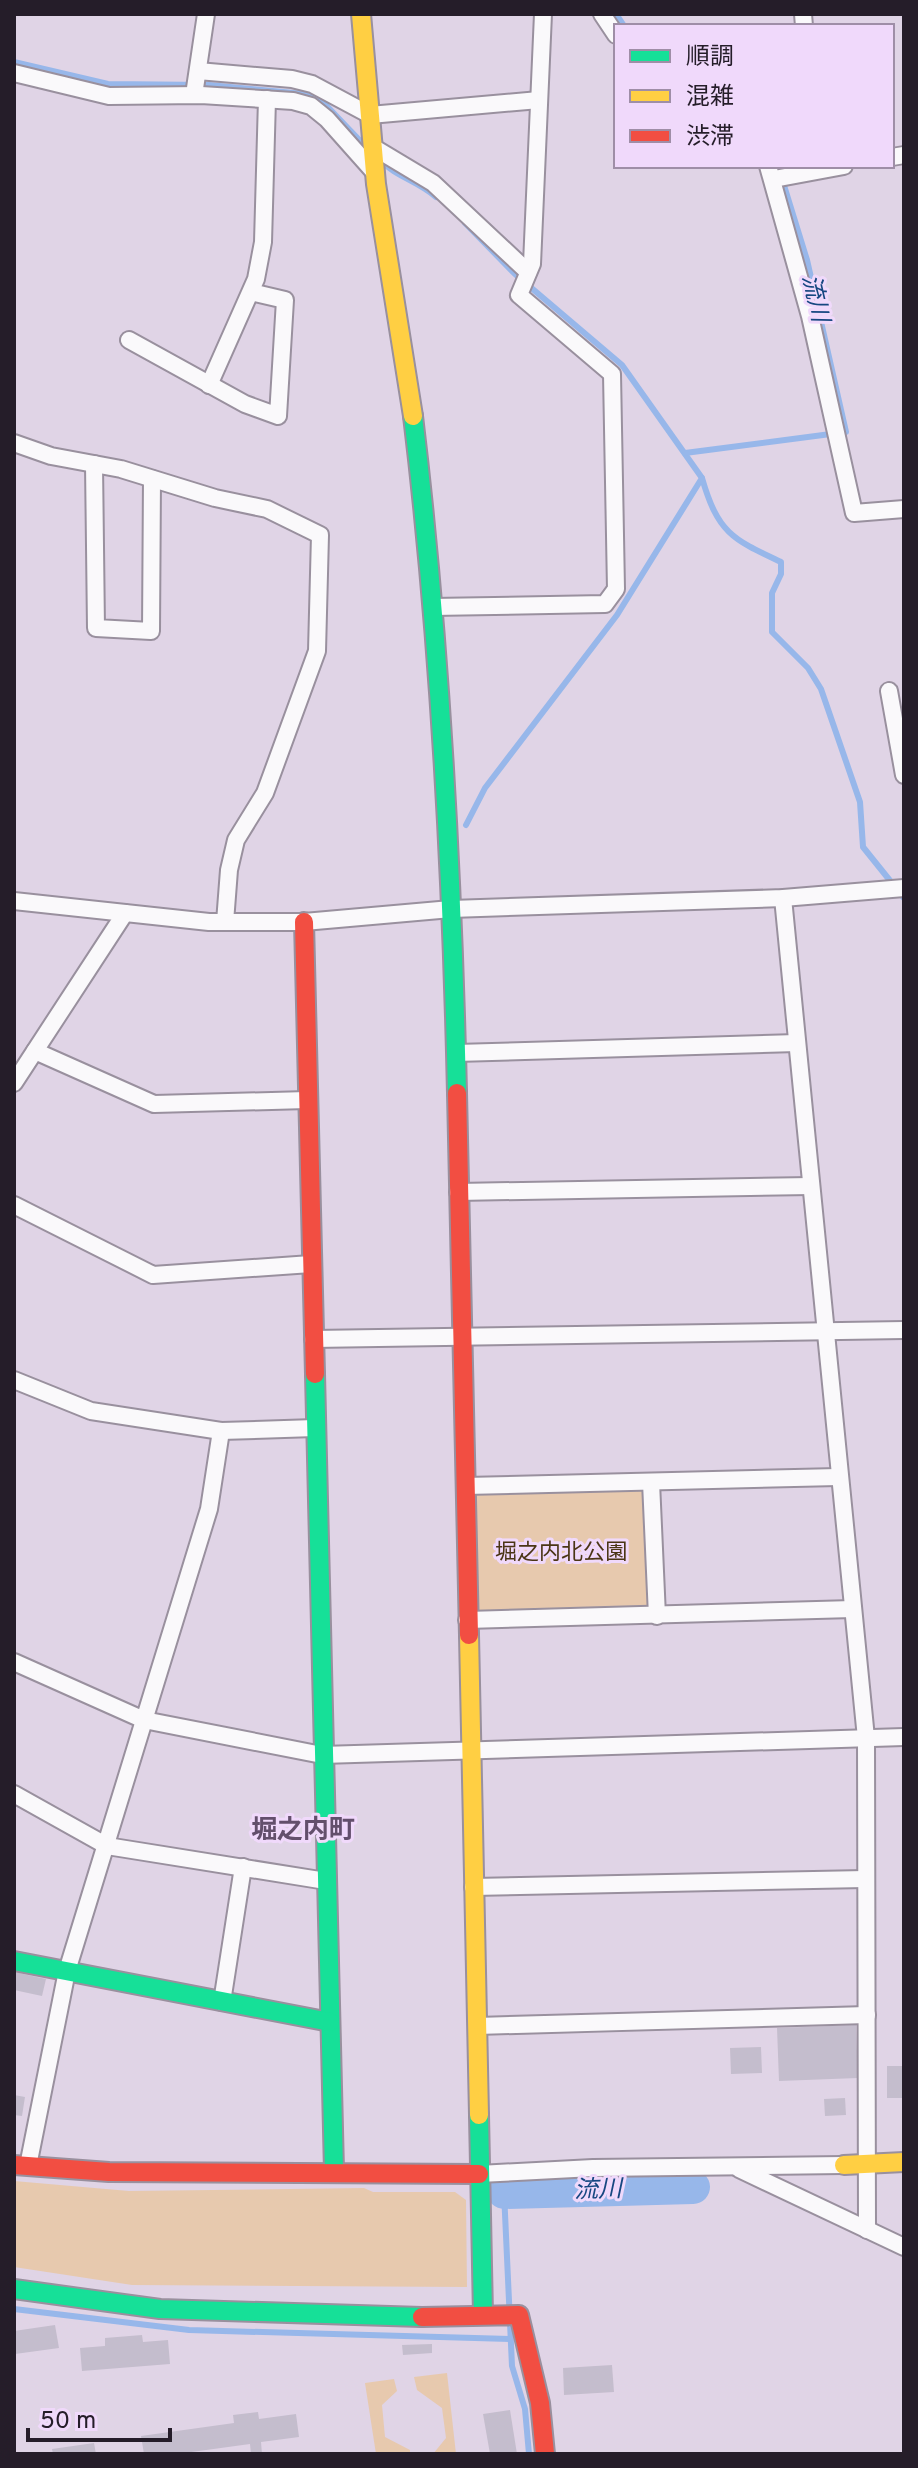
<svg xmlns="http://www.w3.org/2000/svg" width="918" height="2468" viewBox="0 0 918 2468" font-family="Overpass,'Noto Sans JP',sans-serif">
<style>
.green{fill:#e7c9ae}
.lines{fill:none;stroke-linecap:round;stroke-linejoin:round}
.stream{stroke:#97b7ea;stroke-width:6}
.river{stroke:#97b7ea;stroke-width:34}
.building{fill:#c4bdcd}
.street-casing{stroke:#99909e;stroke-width:20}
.fast-casing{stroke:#99909e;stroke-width:22}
.slow-casing{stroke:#99909e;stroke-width:22}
.jam-casing{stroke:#99909e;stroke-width:22}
.street{stroke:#faf9fb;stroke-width:16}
.fast{stroke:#16e098;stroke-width:18}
.slow{stroke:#ffcf43;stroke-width:18}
.jam{stroke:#f24e42;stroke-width:18}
.labels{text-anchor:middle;stroke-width:6;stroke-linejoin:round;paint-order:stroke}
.park-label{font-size:22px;fill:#4a3515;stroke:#f0d9fb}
.water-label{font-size:24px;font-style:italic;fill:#164781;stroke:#f0d9fb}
.quarter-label{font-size:26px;font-weight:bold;fill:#634f6c;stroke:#f0d9fb}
</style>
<rect width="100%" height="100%" fill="#e0d4e6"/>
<!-- green -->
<g class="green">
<polygon points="651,1482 657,1616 467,1620 465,1486"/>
<polygon points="14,2181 129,2191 364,2188 373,2192 455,2192 466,2200 467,2287 132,2285 14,2267"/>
<polygon points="447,2373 456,2454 433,2454 446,2438 442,2408 417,2390 414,2377"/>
<polygon points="394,2379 397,2391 382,2405 385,2437 410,2450 410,2454 376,2454 365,2383"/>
</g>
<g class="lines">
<!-- stream -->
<g class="stream">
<polyline points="616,14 624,26"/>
<polyline points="14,62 108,84 209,85 304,94 322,101 366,147"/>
<path d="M380,160C396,177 418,181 436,197"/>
<polyline points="465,223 515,274 622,365 702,478 617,615 485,788 466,825"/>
<polyline points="685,453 846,432 807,260 778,166"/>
<path d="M702,478C718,533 732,539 781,562V574L772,593V632L808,668L821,689L860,802L863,847L904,898"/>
<polyline points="504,2192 512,2366 525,2409 529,2454"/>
<polyline points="14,2309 189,2330 510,2339"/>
</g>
<!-- river -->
<polyline class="river" points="504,2192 693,2187"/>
</g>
<!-- building -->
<g class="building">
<polygon points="14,1972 46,1979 42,1996 14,1990"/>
<polygon points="856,2025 858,2078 779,2081 777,2028"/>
<polygon points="761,2047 762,2073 731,2074 730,2048"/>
<rect x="887" y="2066" width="17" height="32"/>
<polygon points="14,2095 25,2097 22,2116 14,2115"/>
<polygon points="845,2098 846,2115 825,2116 824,2099"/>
<polygon points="55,2325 59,2348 15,2354 14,2331"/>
<polygon points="142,2335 143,2342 168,2340 170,2364 82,2371 80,2348 105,2346 105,2338"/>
<polygon points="432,2344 432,2353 403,2355 402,2345"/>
<polygon points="612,2365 614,2392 564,2395 563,2368"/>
<polygon points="510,2410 517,2454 490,2454 483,2414"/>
<polygon points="258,2412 259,2419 296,2414 299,2437 261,2442 262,2454 251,2454 250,2444 177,2454 144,2454 141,2436 234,2423 233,2415"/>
<polygon points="94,2443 96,2454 53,2454 52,2449"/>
</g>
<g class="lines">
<!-- street casing -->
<g class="street-casing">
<g id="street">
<polyline points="602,14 616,35"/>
<polyline points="803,14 804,26"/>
<polyline points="198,71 292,79 312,84 370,115 539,100"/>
<polyline points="14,73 109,96 201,95 293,101 311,106 327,119 375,173"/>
<polyline points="194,95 206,14"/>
<polyline points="373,147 433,183 528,272"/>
<polyline points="892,157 904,155"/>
<polyline points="768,166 810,316 854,513 904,509"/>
<polyline points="774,179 844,166"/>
<polyline points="129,340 245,404 278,416 285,300 251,292"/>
<polyline points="209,385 256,279 263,242 267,99"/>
<polyline points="14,443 51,456 121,469 215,498 267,509 320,535 317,651 265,793 236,840 229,870 225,922"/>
<polyline points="94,464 96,628 151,631 152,479"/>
<polyline points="432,607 605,604 616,589 612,374 519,295 532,264 543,14"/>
<polyline points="889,691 904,775"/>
<polyline points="783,898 866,1738 867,2230"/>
<polyline points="14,901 209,922 304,922 451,909 783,898 904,888"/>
<polyline points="35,1051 154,1104 307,1100"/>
<polyline points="456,1053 797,1043"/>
<polyline points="14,1083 125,913"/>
<polyline points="458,1192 811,1186"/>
<polyline points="14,1205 153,1275 311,1264"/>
<polyline points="313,1339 904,1330"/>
<polyline points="14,1380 91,1411 221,1431 315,1428"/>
<polyline points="651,1482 657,1616"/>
<polyline points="465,1486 838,1477"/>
<polyline points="467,1620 853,1609"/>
<polyline points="14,1662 144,1720 322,1755 904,1737"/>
<polyline points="14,1794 107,1846 326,1881"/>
<polyline points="473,1887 865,1879"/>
<polyline points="222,2002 243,1867"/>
<polyline points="477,2026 867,2015"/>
<polyline points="28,2166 67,1971 209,1509 221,1431"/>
<polyline points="739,2169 904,2247"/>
<polyline points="479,2174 593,2168 844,2165"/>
</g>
</g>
<!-- fast casing -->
<g class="fast-casing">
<g id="fast">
<path d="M413,416C440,640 452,867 457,1093"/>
<polyline points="315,1374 334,2171"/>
<polyline points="14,1961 330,2022"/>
<polyline points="479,2115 483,2315"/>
<polyline points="14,2289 160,2309 422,2317"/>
</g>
</g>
<!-- slow casing -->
<g class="slow-casing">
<g id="slow">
<polyline points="361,14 376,184 413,416"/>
<polyline points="469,1635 479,2115"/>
<polyline points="844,2165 904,2162"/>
</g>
</g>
<!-- jam casing -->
<g class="jam-casing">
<g id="jam">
<polyline points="304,922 315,1374"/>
<polyline points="457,1093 469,1635"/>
<polyline points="14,2165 109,2172 479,2174"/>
<polyline points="422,2317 519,2315 540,2403 545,2454"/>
</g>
</g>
<!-- street -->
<use href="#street" class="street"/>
<!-- fast -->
<use href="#fast" class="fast"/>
<!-- slow -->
<use href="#slow" class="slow"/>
<!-- jam -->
<use href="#jam" class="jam"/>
</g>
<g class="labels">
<!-- park labels -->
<g class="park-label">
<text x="561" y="1559">堀之内北公園</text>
</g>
<!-- water labels -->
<g class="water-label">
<text transform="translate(816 298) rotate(77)" y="8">流川</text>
<text transform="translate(598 2189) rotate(-2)" y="8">流川</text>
</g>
<!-- quarter labels -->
<g class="quarter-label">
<text x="303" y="1838">堀之内町</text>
</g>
</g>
<!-- border -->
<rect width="918" height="2468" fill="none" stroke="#251d29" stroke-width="32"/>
<!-- legend -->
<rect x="614" y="24" width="280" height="144" fill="#f0d9fb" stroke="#9f8ea7" stroke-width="2"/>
<rect x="630" y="50" width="40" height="12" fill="#16e098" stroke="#9f8ea7" stroke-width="2"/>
<text x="686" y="64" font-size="24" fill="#251d29">順調</text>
<rect x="630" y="90" width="40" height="12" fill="#ffcf43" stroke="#9f8ea7" stroke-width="2"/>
<text x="686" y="104" font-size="24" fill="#251d29">混雑</text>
<rect x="630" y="130" width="40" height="12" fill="#f24e42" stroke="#9f8ea7" stroke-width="2"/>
<text x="686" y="144" font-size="24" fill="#251d29">渋滞</text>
<!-- scale -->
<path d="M28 2428v12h142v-12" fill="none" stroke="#251d29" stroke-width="4"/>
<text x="40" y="2428" font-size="24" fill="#251d29" stroke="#f0d9fb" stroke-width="6" paint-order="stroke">50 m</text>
</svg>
